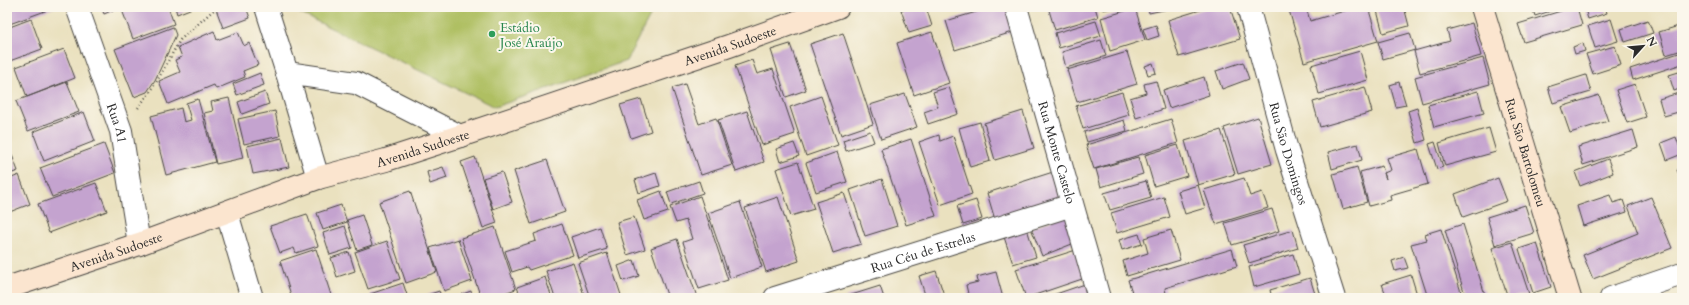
<svg xmlns="http://www.w3.org/2000/svg" width="1689" height="305" viewBox="0 0 1689 305" font-family="Cardo,serif">
<style>
.pitch{fill:#afbf62;stroke:#6d7546}
.building{fill:#c4a3cf}
.lines{fill:none;stroke-linecap:round;stroke-linejoin:round}
.street-casing{stroke:#484641;stroke-width:24}
.secondary-casing{stroke:#484641;stroke-width:24}
.path{stroke:#484641;stroke-width:2.5;stroke-dasharray:1 3;stroke-linecap:butt}
.street{stroke:#fff;stroke-width:22}
.secondary{stroke:#fbe5cf;stroke-width:22}
.leisure-dot{fill:#2e9e5b;stroke:#fbf7ec;stroke-width:1.5}
.labels{text-anchor:middle;stroke-width:4;stroke-linejoin:round;paint-order:stroke}
.leisure-label{font-size:13px;fill:#27864d;stroke:#fbf7ec;text-anchor:start}
.street-label{font-size:13px;fill:#2b2b2b;stroke:#fbf7ec}
</style>
<rect width="100%" height="100%" fill="#fbf7ec"/>
<filter id="ink" filterUnits="userSpaceOnUse"><feTurbulence type="fractalNoise" baseFrequency=".025" numOctaves="2"/><feDisplacementMap in="SourceGraphic" scale="8" xChannelSelector="R" yChannelSelector="G"/><feConvolveMatrix kernelMatrix="1 2 1 2 8 2 1 2 1" color-interpolation-filters="sRGB"/></filter>
<filter id="wash" filterUnits="userSpaceOnUse"><feTurbulence type="fractalNoise" baseFrequency=".012" numOctaves="4" result="noise"/><feDisplacementMap in="SourceGraphic" scale="16" xChannelSelector="R" yChannelSelector="G"/><feGaussianBlur stdDeviation="0.9" result="paint"/><feColorMatrix in="noise" values="0 0 0 0 0 0 0 0 0 0 0 0 0 0 0 0 0 1.4 0 .05"/><feComposite in="paint" operator="in"/></filter>
<g filter="url(#wash)">
<rect width="100%" height="100%" fill="#eae1bf"/>
<!-- pitch -->
<polygon class="pitch" points="287,7 655,7 626,61 495,107"/>
<g id="blocks">
<!-- building -->
<g class="building">
<polygon points="7,7 56,7 7,25"/>
<polygon points="101,7 121,7 104,14"/>
<polygon points="130,7 168,7 174,24 133,39 122,10"/>
<polygon points="175,7 195,7 177,14"/>
<polygon points="220,7 246,7 250,18 223,28 216,9"/>
<polygon points="909,7 926,7 932,26 909,33 901,10"/>
<polygon points="993,7 1008,7 1016,31 955,50 946,21"/>
<polygon points="1048,7 1095,7 1098,17 1055,30"/>
<polygon points="1102,7 1112,7 1112,8 1103,10"/>
<polygon points="1148,7 1173,7 1173,8 1149,13"/>
<polygon points="1210,7 1230,7 1240,39 1179,57 1168,20"/>
<polygon points="1301,7 1306,7 1310,21 1358,7 1368,7 1378,41 1304,62 1289,10"/>
<polygon points="1376,7 1404,7 1409,26 1383,33"/>
<polygon points="1532,7 1563,7 1535,16"/>
<polygon points="1574,7 1577,7 1582,25 1524,42 1518,24"/>
<polygon points="1592,7 1605,7 1607,13 1588,19 1585,9"/>
<polygon points="1135,8 1145,40 1110,51 1101,18"/>
<polygon points="31,19 42,49 7,62 7,28"/>
<polygon points="1611,19 1618,41 1595,48 1588,26"/>
<polygon points="1648,20 1653,33 1625,42 1621,29"/>
<polygon points="1096,21 1101,36 1059,48 1055,33"/>
<polygon points="1472,23 1481,56 1420,73 1414,51 1450,41 1447,30"/>
<polygon points="1156,25 1159,36 1147,40 1143,29"/>
<polygon points="1682,25 1682,50 1666,55 1659,32"/>
<polygon points="173,27 176,35 155,80 147,92 134,97 115,49"/>
<polygon points="214,31 217,40 238,32 244,46 249,43 258,65 243,71 245,77 216,89 214,85 168,104 159,81 180,72 175,60 182,57 178,47"/>
<polygon points="932,32 949,83 914,95 897,43"/>
<polygon points="843,33 873,124 841,135 810,44"/>
<polygon points="1410,33 1415,50 1383,59 1378,42"/>
<polygon points="1101,40 1106,56 1066,68 1062,52"/>
<polygon points="1583,43 1585,51 1575,54 1573,47"/>
<polygon points="790,44 806,90 786,97 771,50"/>
<polygon points="1615,46 1621,65 1593,74 1586,54"/>
<polygon points="64,49 75,78 27,97 16,67"/>
<polygon points="1360,51 1368,80 1319,94 1311,65"/>
<polygon points="1127,52 1137,84 1077,102 1067,70"/>
<polygon points="1682,52 1682,64 1633,80 1630,69"/>
<polygon points="1483,58 1490,84 1422,103 1415,77"/>
<polygon points="752,60 757,74 773,69 795,134 762,145 735,66"/>
<polygon points="1243,62 1249,79 1222,89 1216,71"/>
<polygon points="1153,63 1156,73 1148,75 1145,66"/>
<polygon points="1682,71 1682,88 1674,91 1669,75"/>
<polygon points="260,73 264,85 237,95 233,84"/>
<polygon points="1586,75 1591,92 1553,103 1548,87"/>
<polygon points="1204,77 1209,95 1169,108 1163,90"/>
<polygon points="1156,81 1164,109 1136,118 1130,98 1146,93 1144,84"/>
<polygon points="67,82 79,112 28,131 16,101"/>
<polygon points="1399,82 1406,105 1396,107 1390,85"/>
<polygon points="685,84 699,124 716,118 732,165 701,175 672,88"/>
<polygon points="1635,84 1646,117 1627,123 1616,90"/>
<polygon points="949,87 958,114 928,124 924,112 938,107 933,92"/>
<polygon points="1365,87 1372,112 1320,127 1313,102"/>
<polygon points="1478,91 1484,113 1434,127 1428,105"/>
<polygon points="265,92 269,104 242,114 238,102"/>
<polygon points="1122,92 1129,115 1083,129 1076,106"/>
<polygon points="1682,92 1682,111 1664,116 1659,99"/>
<polygon points="905,94 917,127 881,139 870,105"/>
<polygon points="1599,95 1608,121 1570,133 1561,107"/>
<polygon points="821,96 838,145 806,156 790,107"/>
<polygon points="229,98 243,158 216,164 204,113 213,111 211,102"/>
<polygon points="198,99 215,162 166,175 151,116 181,108 184,122 191,120 186,103"/>
<polygon points="641,99 651,131 631,138 620,105"/>
<polygon points="1417,108 1426,140 1417,143 1408,111"/>
<polygon points="275,111 280,136 244,144 238,119"/>
<polygon points="747,111 764,162 736,172 718,120"/>
<polygon points="1023,111 1034,148 995,160 984,123"/>
<polygon points="84,112 95,141 44,161 33,132"/>
<polygon points="1258,117 1272,164 1238,174 1224,128"/>
<polygon points="1171,119 1178,143 1094,169 1086,145"/>
<polygon points="1124,120 1127,131 1087,142 1084,132"/>
<polygon points="980,122 990,161 970,167 959,128"/>
<polygon points="1489,128 1496,152 1445,166 1439,143"/>
<polygon points="1221,130 1235,174 1198,185 1185,141"/>
<polygon points="1633,130 1638,147 1583,165 1578,147"/>
<polygon points="870,131 874,142 846,151 843,140"/>
<polygon points="939,135 940,141 953,136 972,194 940,205 919,142"/>
<polygon points="1676,137 1682,154 1667,160 1661,143"/>
<polygon points="282,138 289,167 253,174 247,146"/>
<polygon points="911,139 936,216 906,225 881,149"/>
<polygon points="7,142 18,171 7,175"/>
<polygon points="1435,142 1443,167 1437,169 1429,144"/>
<polygon points="794,143 799,156 780,162 776,149"/>
<polygon points="104,144 115,173 52,197 40,168"/>
<polygon points="1358,144 1362,160 1332,169 1328,152"/>
<polygon points="1178,145 1187,176 1154,186 1145,155"/>
<polygon points="1418,149 1428,184 1390,195 1391,200 1369,206 1360,172 1382,166 1386,179 1384,173 1391,170 1387,158"/>
<polygon points="837,152 847,182 816,192 806,163"/>
<polygon points="475,157 497,223 483,228 461,162"/>
<polygon points="1138,157 1143,174 1101,187 1096,169"/>
<polygon points="1608,159 1613,173 1580,186 1575,172"/>
<polygon points="547,160 565,212 531,224 514,171"/>
<polygon points="798,162 814,209 791,216 776,169"/>
<polygon points="443,167 447,178 430,184 427,172"/>
<polygon points="1357,167 1367,202 1343,209 1333,174"/>
<polygon points="1682,168 1682,182 1677,170"/>
<polygon points="502,172 512,202 493,209 483,178"/>
<polygon points="1053,172 1063,202 996,223 987,193"/>
<polygon points="656,173 660,186 639,193 635,180"/>
<polygon points="19,175 30,204 7,213 7,180"/>
<polygon points="1244,178 1250,196 1262,192 1268,208 1216,224 1204,190"/>
<polygon points="1498,178 1507,201 1463,217 1455,194"/>
<polygon points="882,179 897,226 865,236 850,190"/>
<polygon points="699,181 703,193 671,204 667,192"/>
<polygon points="1146,181 1151,198 1110,210 1104,193"/>
<polygon points="96,183 107,211 49,233 38,204"/>
<polygon points="1198,185 1205,208 1185,214 1178,191"/>
<polygon points="410,191 437,272 406,283 379,202"/>
<polygon points="661,191 668,212 644,220 637,200"/>
<polygon points="844,193 861,244 833,253 816,202"/>
<polygon points="1610,195 1613,203 1623,200 1627,212 1583,226 1577,206"/>
<polygon points="700,196 728,280 699,289 683,242 692,239 686,220 676,223 670,207"/>
<polygon points="778,197 799,261 766,272 745,208"/>
<polygon points="1164,197 1170,217 1117,233 1111,213"/>
<polygon points="1651,197 1672,248 1593,279 1583,255 1638,233 1628,206"/>
<polygon points="976,200 982,219 963,225 957,206"/>
<polygon points="740,202 762,267 730,278 708,213"/>
<polygon points="341,205 347,222 323,230 317,213"/>
<polygon points="1525,205 1534,233 1495,245 1487,217"/>
<polygon points="1272,209 1279,231 1232,245 1225,223"/>
<polygon points="307,214 318,246 296,253 294,248 280,253 270,226"/>
<polygon points="1067,214 1077,242 1042,256 1031,228"/>
<polygon points="362,215 372,245 357,250 347,220"/>
<polygon points="634,217 645,249 627,255 617,222"/>
<polygon points="562,224 573,255 529,270 527,267 512,272 505,251 536,241 534,234"/>
<polygon points="1463,224 1486,298 1466,298 1445,230"/>
<polygon points="345,226 352,248 330,255 323,233"/>
<polygon points="495,227 516,289 490,298 481,298 461,238"/>
<polygon points="600,227 607,249 578,258 571,237"/>
<polygon points="1027,229 1036,257 1013,264 1004,237"/>
<polygon points="1441,229 1461,292 1443,298 1428,298 1411,244 1427,240 1425,234"/>
<polygon points="1171,230 1180,260 1127,276 1123,261 1148,253 1144,238"/>
<polygon points="1293,230 1298,248 1249,263 1243,245"/>
<polygon points="1139,234 1142,244 1122,250 1119,240"/>
<polygon points="458,239 472,281 444,291 430,248"/>
<polygon points="677,239 697,297 695,298 668,298 651,248"/>
<polygon points="387,241 400,279 368,289 355,252"/>
<polygon points="1512,242 1529,294 1508,298 1492,248"/>
<polygon points="1537,243 1551,287 1533,293 1519,249"/>
<polygon points="316,249 332,298 292,298 280,261"/>
<polygon points="1232,249 1237,266 1165,288 1166,294 1151,298 1134,298 1128,280"/>
<polygon points="1076,250 1085,278 1026,298 1016,269"/>
<polygon points="349,252 355,271 337,277 331,258"/>
<polygon points="607,253 622,298 590,298 578,263"/>
<polygon points="1293,254 1299,274 1254,287 1249,267"/>
<polygon points="1404,257 1408,268 1395,271 1392,261"/>
<polygon points="634,260 639,276 623,281 618,266"/>
<polygon points="573,262 585,298 555,298 546,271"/>
<polygon points="936,271 945,298 926,298 919,276"/>
<polygon points="996,272 1003,298 969,298 966,285 978,282 977,277"/>
<polygon points="1411,275 1418,298 1387,298 1382,284"/>
<polygon points="545,277 552,298 521,298 517,287"/>
<polygon points="1310,278 1315,294 1300,298 1272,298 1270,290"/>
<polygon points="403,283 408,298 371,298 370,294"/>
<polygon points="1088,283 1093,296 1086,298 1054,298 1053,295"/>
<polygon points="880,286 884,298 846,298 845,297"/>
<polygon points="439,291 442,298 419,298"/>
<polygon points="471,291 473,298 452,298"/>
</g>
</g>
</g>
<g filter="url(#ink)">
<use href="#blocks" fill-opacity="0" stroke="#484641" stroke-width="1"/>
<g class="lines">
<!-- street casing -->
<g class="street-casing">
<g id="street">
<path id="s1" d="M77,7L121,131L139,244"/>
<polyline points="266,7 287,73 318,178"/>
<path id="s2" d="M1016,7L1099,298"/>
<path id="s3" d="M1248,7L1287,150L1334,298"/>
<polyline points="287,73 356,83 460,136"/>
<polyline points="227,213 252,298"/>
<path id="s4" d="M775,298L1072,205"/>
<polyline points="1611,298 1682,274"/>
</g>
</g>
<!-- secondary casing -->
<g class="secondary-casing">
<g id="secondary">
<path id="s5" d="M1482,7L1570,298"/>
<path id="s6" d="M7,288L139,244L318,178L386,160L460,136L729,46L838,7"/>
</g>
</g>
<!-- path -->
<polyline class="path" points="138,108 153,88 180,40 217,7"/>
<!-- street -->
<use href="#street" class="street"/>
<!-- secondary -->
<use href="#secondary" class="secondary"/>
</g>
</g>
<!-- markers -->
<circle class="leisure-dot" cx="492" cy="34" r="4"/>
<g class="labels">
<!-- leisure labels -->
<g class="leisure-label">
<text x="500" y="32">Estádio<tspan x="500" dy="15">José Araújo</tspan></text>
</g>
<!-- street labels -->
<g class="street-label">
<text dy="5" stroke="none"><textPath href="#s6" startOffset="763">Avenida Sudoeste</textPath></text>
<text dy="5" stroke="none"><textPath href="#s1" startOffset="123">Rua A1</textPath></text>
<text dy="5" stroke="none"><textPath href="#s6" startOffset="439">Avenida Sudoeste</textPath></text>
<text dy="5" stroke="none"><textPath href="#s5" startOffset="152">Rua São Bartolomeu</textPath></text>
<text dy="5" stroke="none"><textPath href="#s2" startOffset="151">Rua Monte Castelo</textPath></text>
<text dy="5" stroke="none"><textPath href="#s3" startOffset="152">Rua São Domingos</textPath></text>
<text dy="5" stroke="none"><textPath href="#s6" startOffset="115">Avenida Sudoeste</textPath></text>
<text dy="5" stroke="none"><textPath href="#s4" startOffset="155">Rua Céu de Estrelas</textPath></text>
</g>
</g>
<!-- margin -->
<rect width="1689" height="305" fill="none" stroke="#fbf7ec" stroke-width="24"/>
<!-- north arrow -->
<g transform="translate(1643 46) rotate(63)" stroke="#fbf7ec" stroke-width="3" paint-order="stroke">
<path d="M0-3L7 15L0 10L-7 15Z" fill="#2b2b2b"/>
<text y="-6" font-size="11" font-weight="bold" text-anchor="middle" fill="#2b2b2b">N</text>
</g>
</svg>
